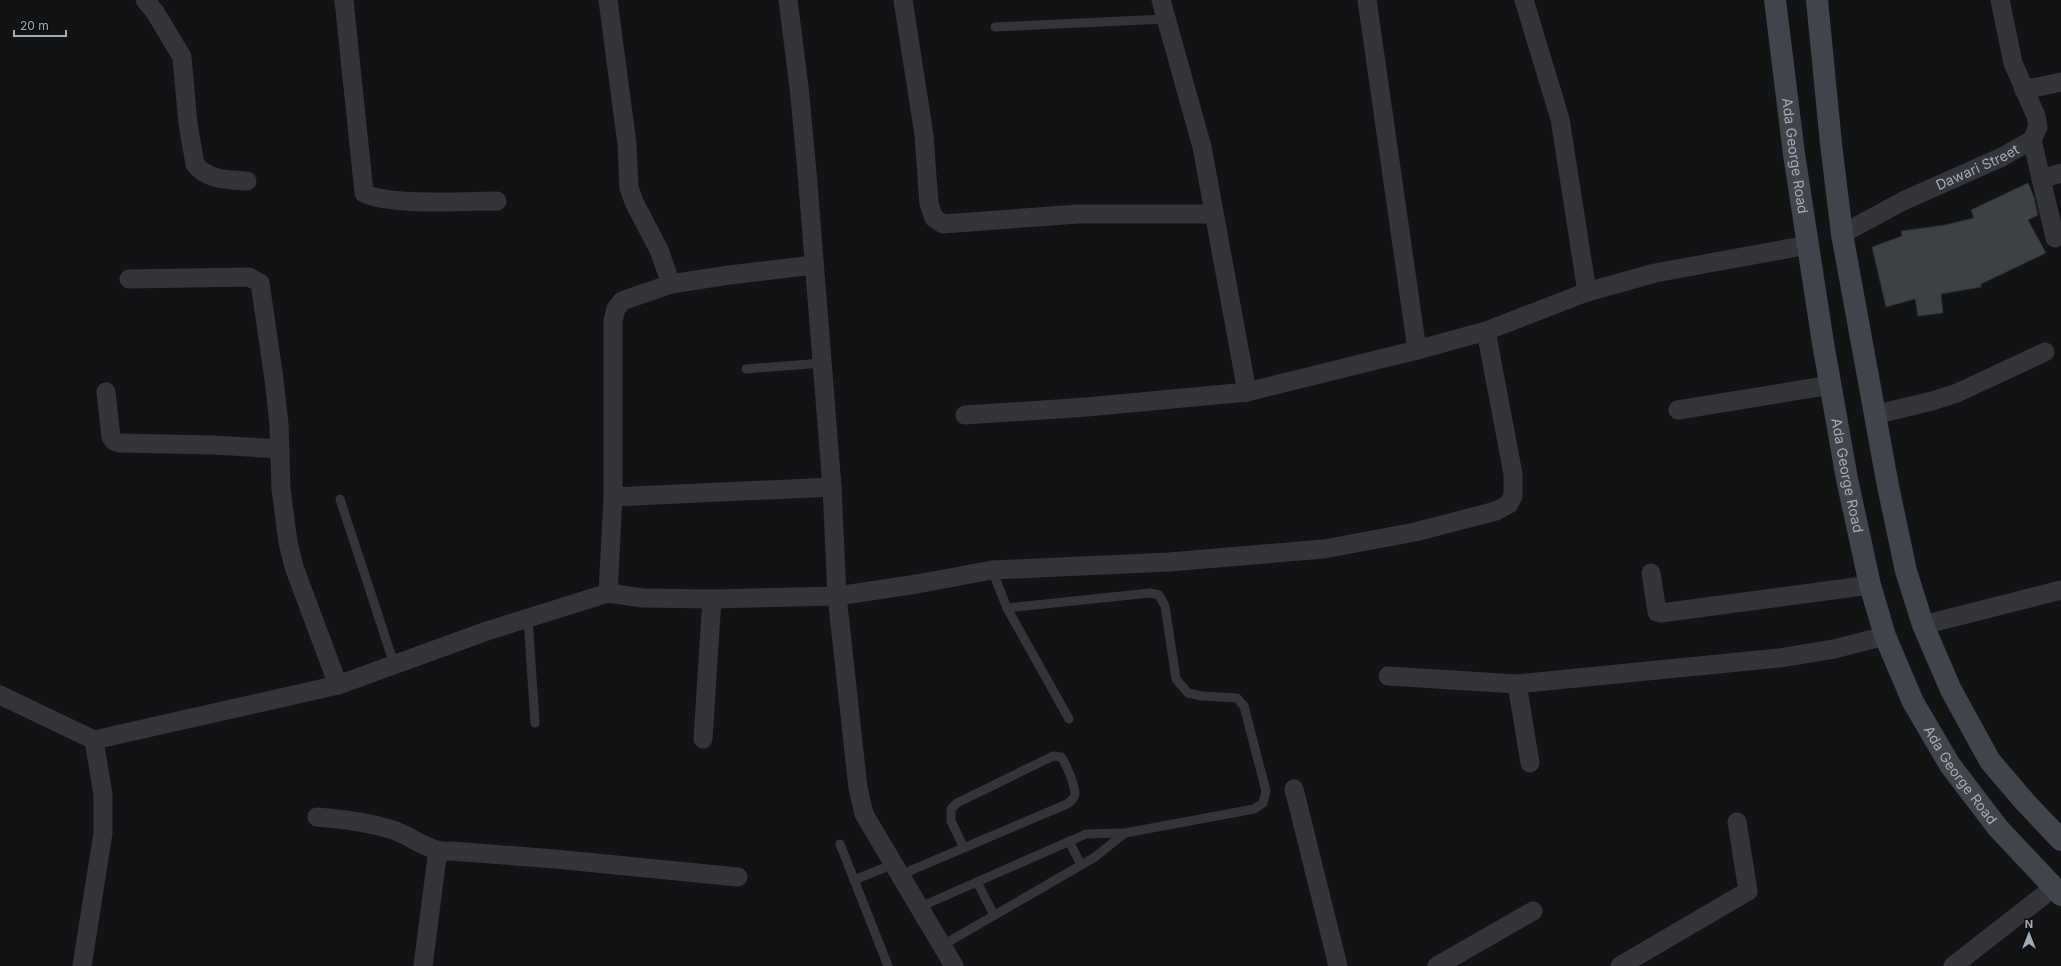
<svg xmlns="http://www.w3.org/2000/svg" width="2061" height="966" viewBox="0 0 2061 966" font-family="Inter,sans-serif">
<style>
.building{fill:#3e4144;stroke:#2c2d30}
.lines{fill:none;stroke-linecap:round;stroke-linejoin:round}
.lane{stroke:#33353a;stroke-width:9}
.street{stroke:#33353a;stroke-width:19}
.secondary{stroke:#41444a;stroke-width:22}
.labels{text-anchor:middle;stroke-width:3;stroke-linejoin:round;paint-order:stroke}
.street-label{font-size:14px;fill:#a3acb6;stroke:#0d0e0f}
</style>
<rect width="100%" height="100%" fill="#121314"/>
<!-- building -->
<polygon class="building" points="2028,183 2034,197 2038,215 2028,220 2046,253 1981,284 1981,287 1941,294 1943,313 1918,316 1915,299 1886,307 1872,247 1902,236 1901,231 1945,225 1974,218 1971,210"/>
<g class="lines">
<!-- lane -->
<g class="lane">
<polyline points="995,27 1165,19"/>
<polyline points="746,369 822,363"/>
<polyline points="340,499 394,664"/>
<polyline points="992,570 1007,608 1069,719"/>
<polyline points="528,618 535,723"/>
<polyline points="1069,841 1081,865"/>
<polyline points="840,844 888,966"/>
<path d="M900,875L1067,804C1071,801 1074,799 1075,794C1075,786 1066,763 1061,757L1053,756L957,803L951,809V821L964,848"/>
<polyline points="854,880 894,864"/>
<polyline points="977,882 994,915"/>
<polyline points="920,907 1086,834 1125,833 1254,809 1263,803 1266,791 1244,706 1237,698 1202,696 1188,693 1176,679 1165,606 1159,595 1150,593 1007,608"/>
<polyline points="943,945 1095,857 1125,833"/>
</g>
<!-- street -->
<g class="street">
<path d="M145,0L155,12L182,57L188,124L195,164C206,180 230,180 247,181"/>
<path d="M344,0L364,193C388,206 467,201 497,201"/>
<polyline points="608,0 627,144 629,188 634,202 659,250 671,284"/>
<polyline points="788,0 799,87 807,172 832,487 837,596 858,788 864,814 954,966"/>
<polyline points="903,0 924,135 929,204 934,218 943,224 1078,214 1213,214"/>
<polyline points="1161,0 1202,147 1247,392"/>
<polyline points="1367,0 1417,350"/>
<polyline points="1524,0 1560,119 1587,292"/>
<polyline points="2024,90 2061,82"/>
<polyline points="2032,140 2055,238"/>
<polyline points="2041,179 2061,173"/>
<path id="s1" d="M1842,234L1903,201L2002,157L2032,140L2038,127L2036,116L2013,63L2000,0"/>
<polyline points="129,279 249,277 260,283 274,379 279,424 281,489 288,542 294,567 338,685"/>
<polyline points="106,392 111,437 114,441 119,443 214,445 280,449"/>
<polyline points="1678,410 1831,385"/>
<polyline points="965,415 1087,407 1247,392 1417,350 1486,331 1587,292 1655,273 1808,245"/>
<polyline points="1874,415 1932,401 1957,393 2045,352"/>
<polyline points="613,497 832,487"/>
<polyline points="1651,573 1657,612 1661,613 1870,585"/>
<polyline points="608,593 613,497 613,321 616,309 622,301 671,284 729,275 814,265"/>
<polyline points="1923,625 2061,590"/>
<polyline points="1388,676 1517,684 1779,658 1834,649 1885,636"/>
<polyline points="1517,684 1530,763"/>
<polyline points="0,695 94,740 338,685 487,631 608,593 643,598 712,599 837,596 917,584 992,570 1169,562 1324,549 1415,532 1496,511 1509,504 1513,496 1513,474 1486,331"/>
<polyline points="703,739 712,599"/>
<polyline points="1294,789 1338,966"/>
<path d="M317,817C343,819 367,822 393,830C412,836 431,854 451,851L555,859L738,877"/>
<polyline points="82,966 103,833 103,795 94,740"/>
<polyline points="423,966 437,857 442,852"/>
<polyline points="1437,966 1533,911"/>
<polyline points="1620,966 1748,891 1737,822"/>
<polyline points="1953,966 2053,888"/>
</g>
<!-- secondary -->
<g class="secondary">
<path id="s2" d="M1775,0L1794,154L1823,343L1847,479L1870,585L1885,636L1913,702L1950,765L1998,828L2061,895"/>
<polyline points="1817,0 1831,144 1842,234 1888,486 1906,571 1923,625 1951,690 1990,761 2025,802 2061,840"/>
</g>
</g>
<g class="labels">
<!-- street labels -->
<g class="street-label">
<text dy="5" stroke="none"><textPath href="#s2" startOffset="157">Ada George Road</textPath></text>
<text dy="5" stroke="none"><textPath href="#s1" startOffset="151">Dawari Street</textPath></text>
<text dy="5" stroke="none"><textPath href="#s2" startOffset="481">Ada George Road</textPath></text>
<text dy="5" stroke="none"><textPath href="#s2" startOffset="805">Ada George Road</textPath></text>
</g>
</g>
<!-- north arrow -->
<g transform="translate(2029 934)" stroke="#0d0e0f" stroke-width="3" paint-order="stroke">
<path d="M0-3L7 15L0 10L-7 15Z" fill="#a3acb6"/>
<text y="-6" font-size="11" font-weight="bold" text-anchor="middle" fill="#a3acb6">N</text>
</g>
<!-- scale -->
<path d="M14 30v6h52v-6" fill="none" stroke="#a3acb6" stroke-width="2"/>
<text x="20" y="30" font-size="12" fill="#a3acb6" stroke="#0d0e0f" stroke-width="3" paint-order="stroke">20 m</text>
</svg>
